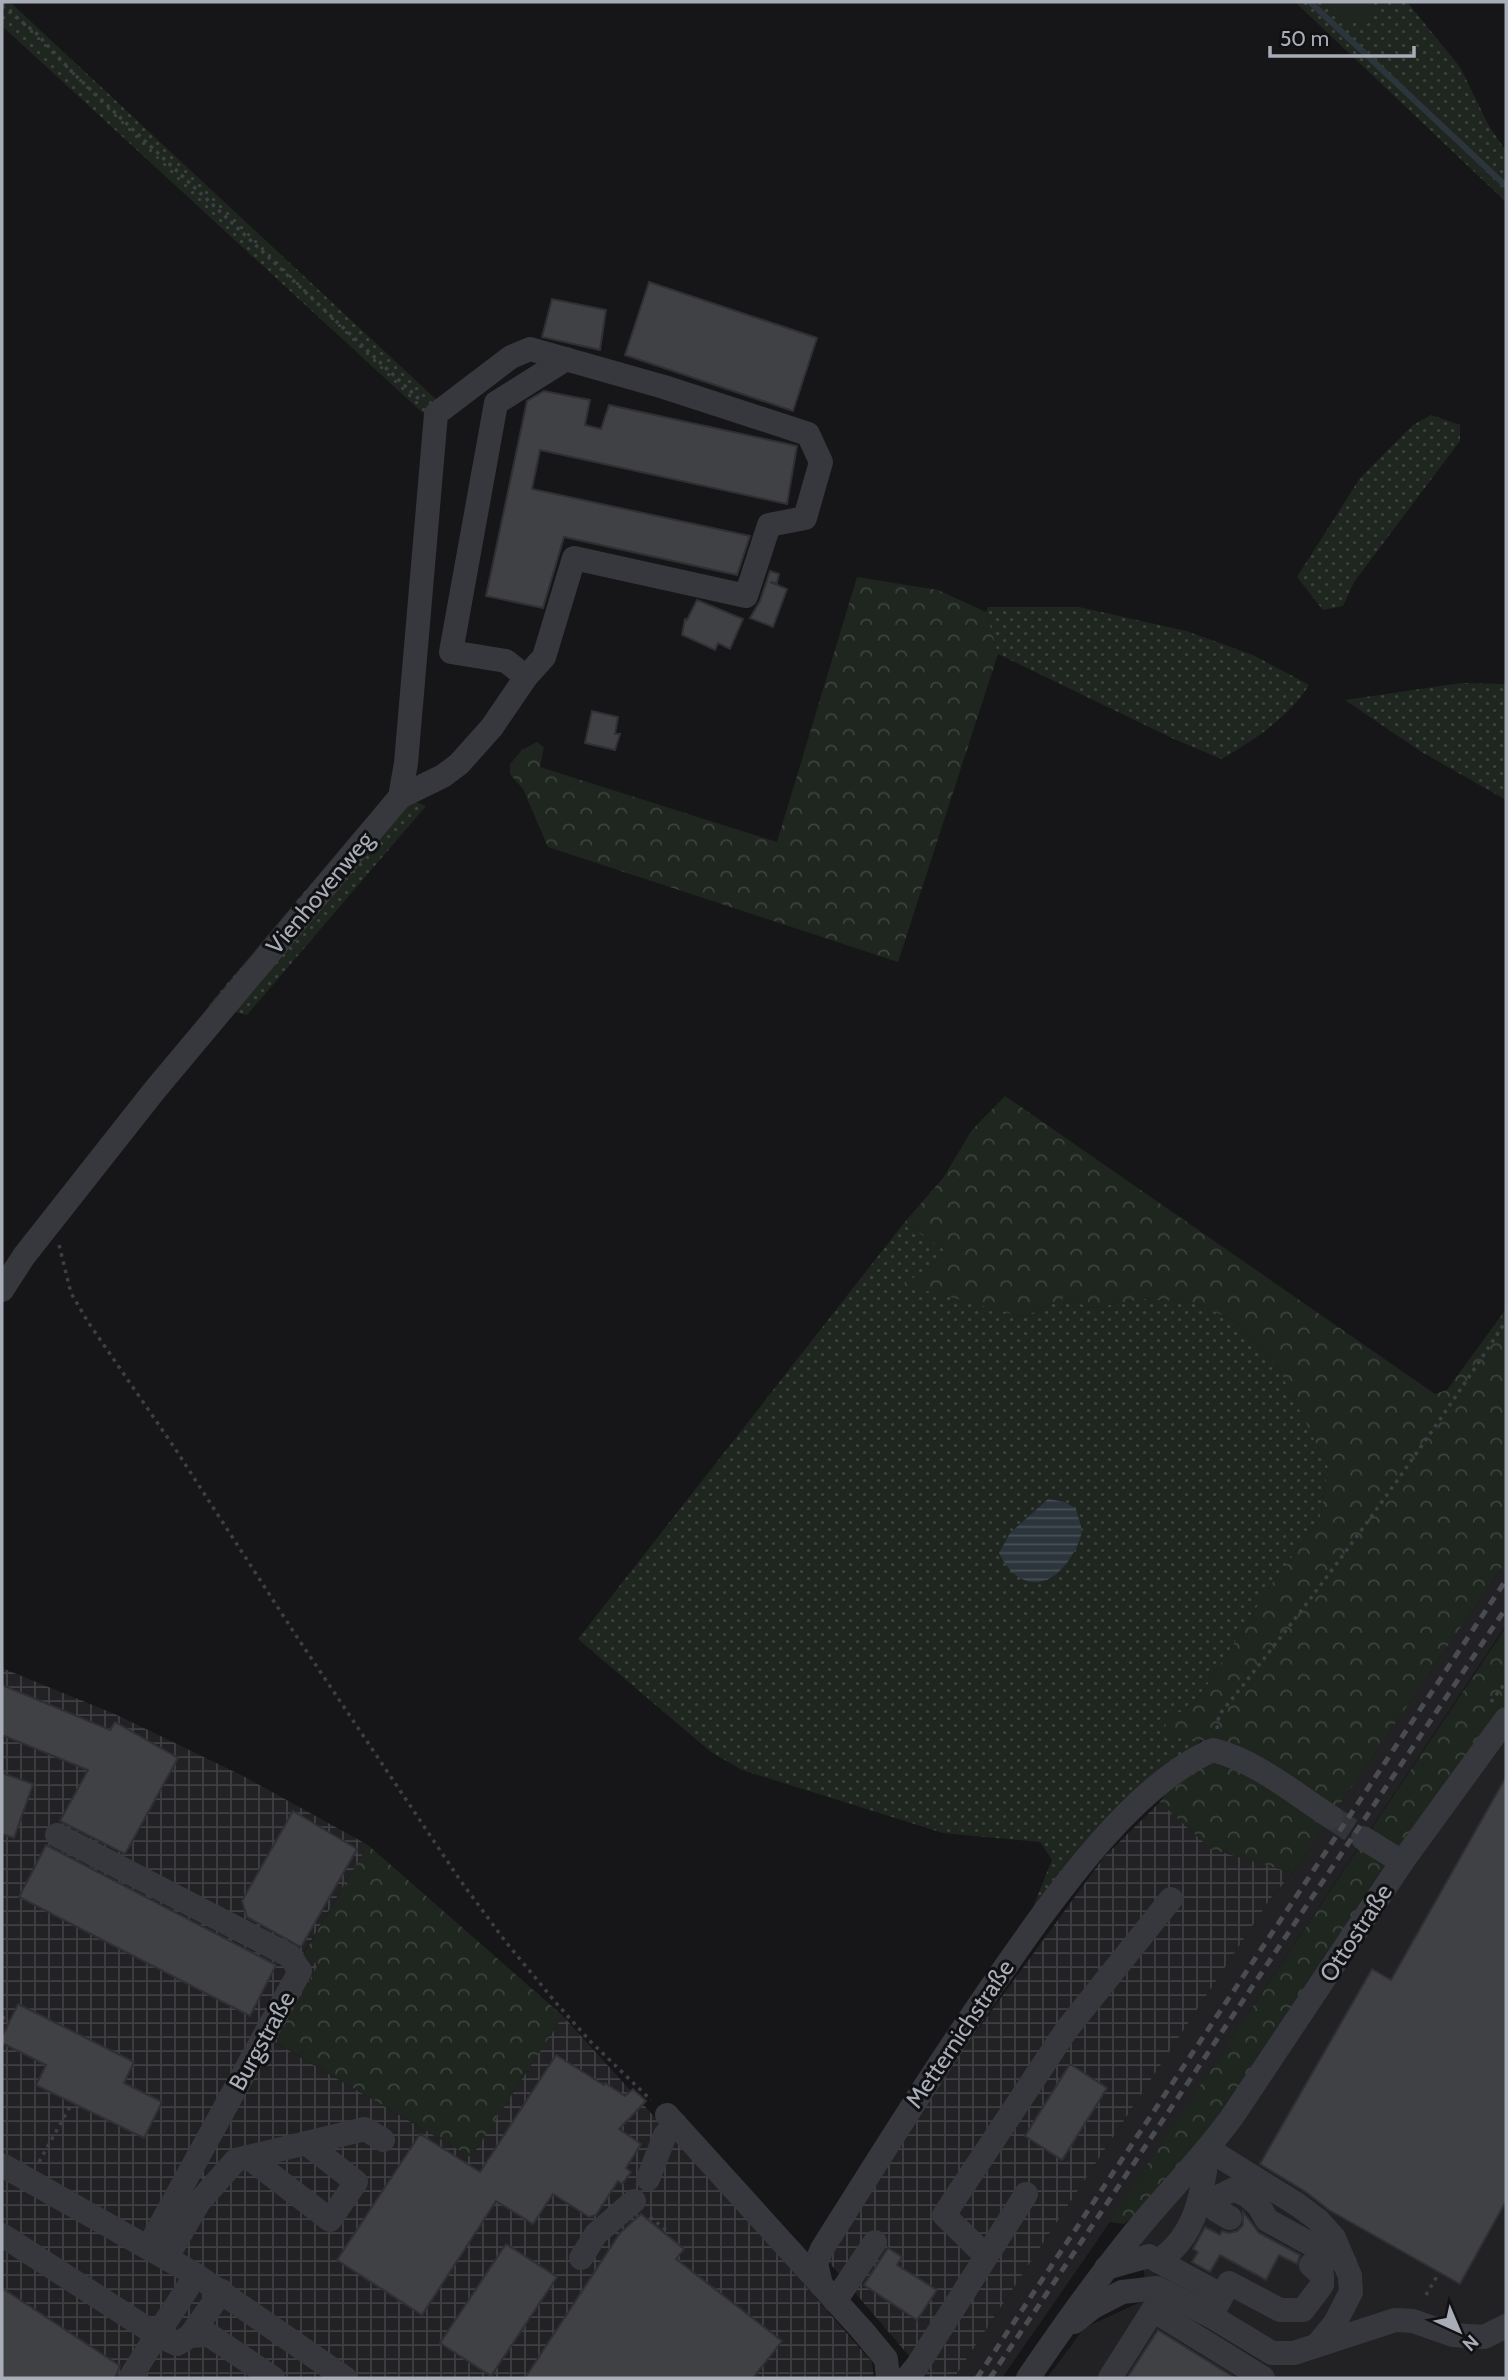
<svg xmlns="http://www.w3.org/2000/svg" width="1508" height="2380" viewBox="0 0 1508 2380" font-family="Cabin,sans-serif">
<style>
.built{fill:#222225}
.industrial{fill:url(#industrial-grid)}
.grass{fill:url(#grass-dots)}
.forest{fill:url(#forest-crowns)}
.park{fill:#1e261f}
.water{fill:url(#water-rules)}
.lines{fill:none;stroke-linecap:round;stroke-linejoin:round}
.stream{stroke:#2c353c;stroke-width:6}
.building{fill:#404145;stroke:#303034;stroke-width:2}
.minor-tunnel{stroke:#333438;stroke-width:24;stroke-dasharray:24 12;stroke-linecap:butt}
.path{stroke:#3d3f44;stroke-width:3.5;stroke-dasharray:3.5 5;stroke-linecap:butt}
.minor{stroke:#37383d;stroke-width:24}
.rail{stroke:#4a4c52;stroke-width:5;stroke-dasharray:9 7;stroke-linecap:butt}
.labels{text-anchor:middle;stroke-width:6;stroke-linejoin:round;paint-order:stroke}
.street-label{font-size:24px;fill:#a8adb8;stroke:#111113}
</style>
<defs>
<pattern id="industrial-grid" width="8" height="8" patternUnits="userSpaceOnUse" patternTransform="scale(1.75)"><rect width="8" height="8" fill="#222225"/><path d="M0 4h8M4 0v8" fill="none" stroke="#3f3f43"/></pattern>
<pattern id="grass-dots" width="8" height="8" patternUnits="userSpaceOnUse" patternTransform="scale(1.75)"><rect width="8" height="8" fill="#1e261f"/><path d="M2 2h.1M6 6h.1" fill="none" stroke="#3c433d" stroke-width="1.8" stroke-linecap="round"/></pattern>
<pattern id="forest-crowns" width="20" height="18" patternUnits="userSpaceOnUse" patternTransform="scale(1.75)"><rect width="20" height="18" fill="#1e261f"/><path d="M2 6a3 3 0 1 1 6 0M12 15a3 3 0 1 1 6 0" fill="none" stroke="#3c433d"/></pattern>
<pattern id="water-rules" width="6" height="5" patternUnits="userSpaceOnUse" patternTransform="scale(1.75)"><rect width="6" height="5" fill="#2c353c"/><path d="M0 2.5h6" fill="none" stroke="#485056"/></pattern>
</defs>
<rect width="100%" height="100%" fill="#161618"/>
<!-- built -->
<g class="built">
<polygon points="1506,1561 1506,1625 1097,2241 1002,2378 954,2378 1270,1899 1293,1873"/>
<polygon points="1506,1704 1506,2378 1047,2378 1084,2328 1147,2299 1138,2221"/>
</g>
<!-- industrial -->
<g class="industrial">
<polygon points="2,1668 117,1715 245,1777 368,1845 303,1954 318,1965 276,2043 471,2157 563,2016 745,2217 872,2362 874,2378 2,2378"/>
<polygon points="1160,1802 1211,1849 1293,1873 1270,1899 954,2378 928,2378 827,2260 943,2077 1104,1857"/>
</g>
<!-- grass -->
<g class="grass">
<polygon points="2,2 10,2 440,403 426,416 2,26"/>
<polygon points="1295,2 1322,2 1338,17 1376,11 1372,2 1407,2 1460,67 1489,126 1506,151 1506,202"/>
<polygon points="1431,415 1460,425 1460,441 1354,582 1343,606 1323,610 1297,577 1360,478 1413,425"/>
<path d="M988,607H1079L1186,631L1253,655L1309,685C1291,715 1252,742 1221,759L1172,738L998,654L986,612Z"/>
<polygon points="1461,683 1506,684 1506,800 1420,751 1345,700"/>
<polygon points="395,794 426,806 247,1015 208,1006 357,829"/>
<polygon points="904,1223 946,1251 927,1270 904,1284 1023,1317 1066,1297 1090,1308 1151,1298 1201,1305 1236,1322 1277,1365 1328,1467 1320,1519 1271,1585 1204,1690 1186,1711 1203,1739 1156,1780 1033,1907 1052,1860 1040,1842 943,1833 742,1770 711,1752 578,1639"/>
</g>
<!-- forest -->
<g class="forest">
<polygon points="857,577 938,590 986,612 998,654 898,962 548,847 523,789 510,774 510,764 522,750 537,742 544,747 540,767 777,842"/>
<polygon points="1005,1096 1435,1394 1447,1390 1506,1309 1506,1561 1293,1873 1211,1849 1160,1802 1203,1740 1163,1737 1168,1714 1186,1711 1204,1690 1271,1585 1320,1519 1328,1467 1277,1365 1236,1322 1201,1305 1151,1298 1090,1308 1066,1297 1023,1317 902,1284 927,1270 946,1251 904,1223 943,1178 972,1130"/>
<polygon points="1506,1627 1506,1704 1481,1736 1243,2085 1154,2198 1124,2224 1109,2222"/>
<polygon points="368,1845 563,2016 471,2157 275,2042 318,1965 303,1955"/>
</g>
<!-- park -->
<polygon class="park" points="1322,2 1372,2 1376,11 1367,24 1337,17"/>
<!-- water -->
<path class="water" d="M1048,1499L1065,1502L1076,1509C1078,1517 1083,1528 1081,1535C1079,1544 1074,1552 1069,1560C1046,1593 1016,1588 999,1553L1010,1533Z"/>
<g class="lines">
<!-- stream -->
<polyline class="stream" points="1310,2 1506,186"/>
</g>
<!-- building -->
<g class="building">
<polygon points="649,282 817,338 793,411 625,355"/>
<polygon points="552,299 606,310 600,350 542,337"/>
<polygon points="544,391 590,400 585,425 601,429 609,405 797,446 787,504 540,450 532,489 750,536 737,575 564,537 543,608 486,596 527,401"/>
<polygon points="770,571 779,574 777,583 770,582 787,589 773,627 750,618 760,601"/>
<polygon points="697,600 743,619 730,649 718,643 715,650 682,635 685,619 687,620"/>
<polygon points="592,711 618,717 615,734 620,734 615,750 585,743"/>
<polygon points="2,1685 110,1730 115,1722 178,1758 125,1854 60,1821 88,1770 2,1735"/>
<polygon points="2,1773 33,1784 14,1838 2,1834"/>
<polygon points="1506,1777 1506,2201 1460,2284 1329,2210 1306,2192 1260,2164 1372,1969 1391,1980"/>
<polygon points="293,1811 357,1849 301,1947 247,1917 242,1901"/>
<polygon points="46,1845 276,1965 250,2016 19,1897"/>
<polygon points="18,2004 134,2062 124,2083 162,2102 144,2138 36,2085 46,2065 2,2043 2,2037"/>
<polygon points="556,2055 604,2085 605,2083 625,2096 633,2089 646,2101 619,2129 641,2144 626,2168 631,2172 622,2184 618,2181 596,2215 589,2217 553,2194 533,2224 496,2201 422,2315 337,2260 420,2134 480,2172"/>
<polygon points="1070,2064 1107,2088 1062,2160 1025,2136"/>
<polygon points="1243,2212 1259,2233 1300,2255 1297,2264 1279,2255 1266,2280 1220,2255 1210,2272 1192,2262 1198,2252 1193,2249 1205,2227 1220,2235 1222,2231 1229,2233 1237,2231 1243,2225"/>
<polygon points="641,2214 684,2249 676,2259 782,2341 753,2378 525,2378 620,2233"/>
<polygon points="506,2244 557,2277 491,2376 440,2343"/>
<polygon points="888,2248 902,2257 897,2265 937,2290 917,2320 864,2285"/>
<polygon points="2,2288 120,2366 115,2378 2,2378"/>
<polygon points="1158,2330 1235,2378 1127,2378"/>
</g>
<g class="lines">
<!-- minor-tunnel -->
<polyline class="minor-tunnel" points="1331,1817 1363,1838"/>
<!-- path -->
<g class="path">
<polyline points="2,6 36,33 74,74 420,400"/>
<polyline points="59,1245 71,1293 88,1322 174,1447 295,1634 460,1880 505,1941 557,2004 591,2042 651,2100"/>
<polyline points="1491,1702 1506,1682"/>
<path d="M1217,1729L1219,1715C1322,1588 1417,1457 1506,1321"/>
<polyline points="2,2017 10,2021"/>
<polyline points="39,2162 72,2103"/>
<polyline points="650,2217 670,2233"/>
<polyline points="1426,2295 1439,2273"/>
</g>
<!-- minor -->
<g class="minor">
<polyline points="526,677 506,661 451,652 496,403 566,359"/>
<polyline points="2,1290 24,1256 154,1091 400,797 406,763 436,414 511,357 530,349 664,387 808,434 821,462 805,518 769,525 746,596 574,558 544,657 526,677 492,727 459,764 443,776 400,797"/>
<polyline points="57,1835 290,1956 300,1971 149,2246"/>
<polyline points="1363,1838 1402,1862"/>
<polyline points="667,2115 862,2330 886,2359 888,2378"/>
<polyline points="1208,2149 1298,2205 1318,2220 1334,2238 1350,2276 1351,2292 1335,2323 1317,2345"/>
<polyline points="248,2157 330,2220 356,2182 306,2143"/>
<polyline points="2,2165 196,2275 345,2378"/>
<polyline points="648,2179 665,2135 675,2124"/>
<polyline points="1230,2218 1216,2210 1216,2201 1222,2195 1234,2189 1248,2196 1259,2206 1267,2220 1345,2263"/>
<polyline points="2,2235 157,2335 130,2378"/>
<polyline points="986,2256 944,2215 1067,2029 1171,1899"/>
<polyline points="167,2257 199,2202 236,2160 365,2129 383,2140"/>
<polyline points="581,2258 596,2234 634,2201"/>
<path d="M1158,2261C1197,2236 1203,2191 1208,2149"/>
<polyline points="1106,2268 1149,2256 1221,2295"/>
<polyline points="196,2275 157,2335 177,2344 190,2336 209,2335 273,2378"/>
<path d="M821,2285L816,2263L822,2249C880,2157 937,2065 999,1976C1050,1903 1130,1786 1213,1750C1256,1761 1294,1793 1331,1817"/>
<polyline points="835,2301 875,2242"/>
<polyline points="1211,2316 1229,2283 1280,2310 1303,2310 1322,2285 1322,2275 1311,2265"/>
<polyline points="1074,2322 1093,2307 1122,2292 1157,2288 1211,2316 1272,2353 1294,2353 1395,2320 1413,2321 1453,2335 1484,2337 1506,2326"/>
<polyline points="190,2336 222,2291"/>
<polyline points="907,2378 917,2366 1026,2194"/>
<path d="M1028,2378C1062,2328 1097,2279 1135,2232C1167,2193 1202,2158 1232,2117L1402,1862L1506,1719"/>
<polyline points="1110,2378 1153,2310 1263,2378"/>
</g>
<!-- rail -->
<g class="rail">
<polyline points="977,2378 1506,1580"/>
<polyline points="990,2378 1506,1608"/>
</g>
</g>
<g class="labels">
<!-- street labels -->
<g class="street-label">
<text transform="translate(320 893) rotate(-50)" y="8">Vienhovenweg</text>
<text transform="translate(1356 1933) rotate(-57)" y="8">Ottostraße</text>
<text transform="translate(960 2034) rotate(-56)" y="8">Metternichstraße</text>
<text transform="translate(262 2041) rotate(-61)" y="8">Burgstraße</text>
</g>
</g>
<!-- border -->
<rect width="1508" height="2380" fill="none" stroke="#a8adb8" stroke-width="7"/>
<!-- north arrow -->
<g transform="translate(1459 2331) rotate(136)" stroke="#111113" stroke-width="5" paint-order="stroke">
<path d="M0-5L12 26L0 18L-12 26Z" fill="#a8adb8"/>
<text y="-10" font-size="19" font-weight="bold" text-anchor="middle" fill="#a8adb8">N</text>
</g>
<!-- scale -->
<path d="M1270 46v10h144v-10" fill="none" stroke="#a8adb8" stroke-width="3.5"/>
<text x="1280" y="46" font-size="21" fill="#a8adb8" stroke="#111113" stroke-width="5" paint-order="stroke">50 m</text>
</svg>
